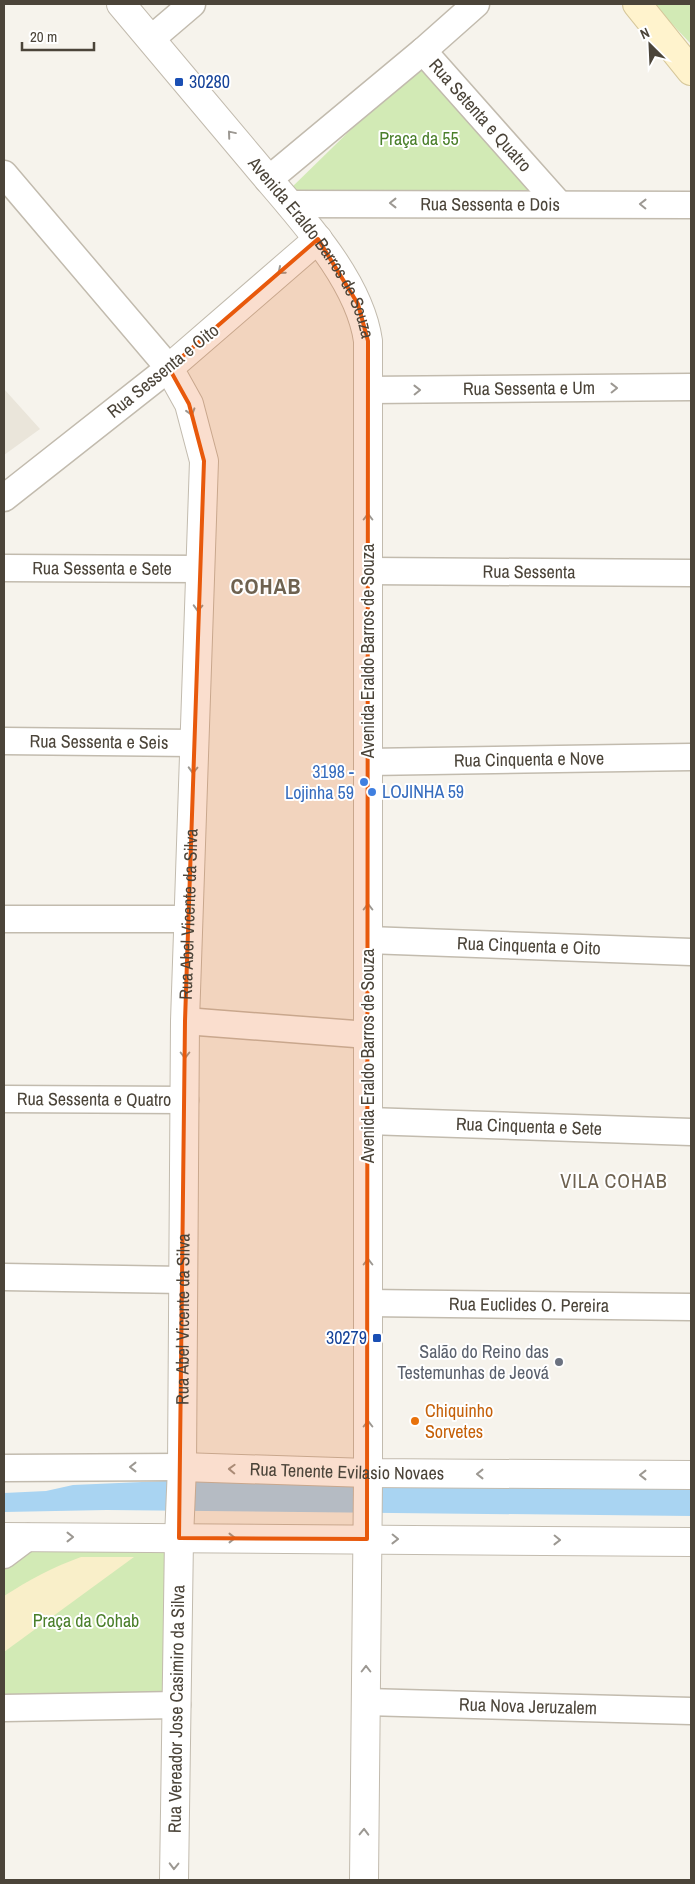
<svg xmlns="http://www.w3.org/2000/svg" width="695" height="1884" viewBox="0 0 695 1884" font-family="'Archivo Narrow',sans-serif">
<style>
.residential{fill:#eae5da}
.green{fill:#d2eab5}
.sand{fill:#f9efc9}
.water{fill:#a9d4f2}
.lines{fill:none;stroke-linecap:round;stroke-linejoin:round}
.minor-casing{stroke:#c2bbae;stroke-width:29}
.tertiary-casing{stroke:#c2bbae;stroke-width:30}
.secondary-casing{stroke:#d6c79b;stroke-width:30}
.minor{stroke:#fff;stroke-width:26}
.tertiary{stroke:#fff;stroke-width:28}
.secondary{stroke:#fff3cd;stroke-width:28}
.oneway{stroke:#9c9892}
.marked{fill:#e8590c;fill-opacity:0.2;stroke:#e8590c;stroke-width:4;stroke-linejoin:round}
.transit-dot{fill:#1a4fb4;stroke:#fff;stroke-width:2}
.shop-dot{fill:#3f7fe0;stroke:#fff;stroke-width:2}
.worship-dot{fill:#6b7280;stroke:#fff;stroke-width:2}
.food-dot{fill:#e8710a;stroke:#fff;stroke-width:2}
.labels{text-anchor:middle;stroke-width:4;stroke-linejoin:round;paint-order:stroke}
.transit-label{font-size:18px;fill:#164399;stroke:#fff;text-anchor:start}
.street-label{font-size:18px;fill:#4b4439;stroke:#fff}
.park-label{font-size:18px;fill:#4a7f2a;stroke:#fff}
.shop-label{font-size:18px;fill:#366cbe;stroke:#fff;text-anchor:end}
.worship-label{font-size:18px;fill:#5b616d;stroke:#fff;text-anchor:end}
.food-label{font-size:18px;fill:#c56008;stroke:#fff;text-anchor:start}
.quarter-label{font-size:20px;letter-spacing:1px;fill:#6e6250;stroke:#fff}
.district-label{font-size:22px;font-weight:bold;letter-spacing:1px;fill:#6e6250;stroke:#fff}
</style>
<rect width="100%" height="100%" fill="#f6f3ec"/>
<!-- residential -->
<polygon class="residential" points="4,389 40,429 4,455"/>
<!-- green -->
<g class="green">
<polygon points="653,4 689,4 691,6 691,44"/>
<polygon points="421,61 543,194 288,191"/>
<polygon points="4,1541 166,1541 171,1702 4,1702"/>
</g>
<!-- sand -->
<path class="sand" d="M81,1557H134L4,1652V1596C29,1580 53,1567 81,1557Z"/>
<!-- water -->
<polygon class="water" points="165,1481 691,1489 691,1516 107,1510 4,1512 4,1493 46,1491 73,1485"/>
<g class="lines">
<!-- minor casing -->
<g class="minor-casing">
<g id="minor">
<polyline points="151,39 192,4"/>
<path id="s1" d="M423,51L558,203"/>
<polyline points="4,174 169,368 4,498"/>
<polyline points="268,180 423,51 476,4"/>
<path id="s2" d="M289,204L691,205"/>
<path id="s3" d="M368,390L691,387"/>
<path id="s4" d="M4,568L199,569"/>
<path id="s5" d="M368,571L691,573"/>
<path id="s6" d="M4,741L193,743"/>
<path id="s7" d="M368,762L691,757"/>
<polyline points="4,919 188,919"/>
<path id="s8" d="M368,940L691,952"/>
<polyline points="185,1021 368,1035"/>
<path id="s9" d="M4,1099L185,1100"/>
<path id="s10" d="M368,1121L691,1132"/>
<polyline points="4,1277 183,1280"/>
<path id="s11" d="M368,1303L691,1307"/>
<polyline points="4,1468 182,1467"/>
<polyline points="4,1555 28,1537"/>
<path id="s12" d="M366,1702L691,1711"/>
<polyline points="4,1708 177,1705"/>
</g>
</g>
<!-- tertiary casing -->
<g class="tertiary-casing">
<g id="tertiary">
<path id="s13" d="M121,4C165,56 209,109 253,161C294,211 359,276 368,341V1480L364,1880"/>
<path id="s14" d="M182,1467L368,1473L691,1475"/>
<polyline points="4,1537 691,1542"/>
<path id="s15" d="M174,1880L179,1538L182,1467L185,1021L204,461L189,404L169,368L318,239"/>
</g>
</g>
<!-- secondary casing -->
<g class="secondary-casing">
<polyline id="secondary" points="637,4 691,71"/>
</g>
<!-- minor -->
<use href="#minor" class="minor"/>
<!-- tertiary -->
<use href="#tertiary" class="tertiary"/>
<!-- secondary -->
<use href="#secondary" class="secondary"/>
</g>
<!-- one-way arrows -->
<defs><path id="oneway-chevron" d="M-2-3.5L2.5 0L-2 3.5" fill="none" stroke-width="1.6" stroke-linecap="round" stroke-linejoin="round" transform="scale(1.25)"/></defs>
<g class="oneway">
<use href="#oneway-chevron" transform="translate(231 134) rotate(-130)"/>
<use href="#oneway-chevron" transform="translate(393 203) rotate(180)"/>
<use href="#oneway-chevron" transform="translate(643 204) rotate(-179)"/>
<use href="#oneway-chevron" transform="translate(281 271) rotate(139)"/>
<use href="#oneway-chevron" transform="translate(614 388) rotate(-1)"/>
<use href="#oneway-chevron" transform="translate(417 390) rotate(-1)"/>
<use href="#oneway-chevron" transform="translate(191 412) rotate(73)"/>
<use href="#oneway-chevron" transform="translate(368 517) rotate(-90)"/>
<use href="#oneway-chevron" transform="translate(198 608) rotate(92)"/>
<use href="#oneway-chevron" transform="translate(193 770) rotate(92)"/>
<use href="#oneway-chevron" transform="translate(368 907) rotate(-90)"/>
<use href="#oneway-chevron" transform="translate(185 1055) rotate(90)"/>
<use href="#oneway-chevron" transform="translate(368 1262) rotate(-90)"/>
<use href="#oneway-chevron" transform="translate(368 1424) rotate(-90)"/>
<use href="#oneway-chevron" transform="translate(133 1467) rotate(180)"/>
<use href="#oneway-chevron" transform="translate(232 1469) rotate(-178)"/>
<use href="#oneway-chevron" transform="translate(480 1474) rotate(-180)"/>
<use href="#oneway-chevron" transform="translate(643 1475) rotate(-180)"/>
<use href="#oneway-chevron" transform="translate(70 1537)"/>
<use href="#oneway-chevron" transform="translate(232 1538)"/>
<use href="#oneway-chevron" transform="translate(395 1539) rotate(1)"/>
<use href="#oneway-chevron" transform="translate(557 1540) rotate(1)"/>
<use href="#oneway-chevron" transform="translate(366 1669) rotate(-90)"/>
<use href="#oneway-chevron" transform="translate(364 1832) rotate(-89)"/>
<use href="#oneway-chevron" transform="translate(174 1866) rotate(91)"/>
</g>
<!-- marked area -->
<path class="marked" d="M318,239L358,304L368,341L367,1539L179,1538L185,1021L204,461L189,404L169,368Z"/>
<!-- markers -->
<g class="transit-dot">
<rect x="174" y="77" width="10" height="10" rx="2.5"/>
<rect x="372" y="1333" width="10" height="10" rx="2.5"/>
</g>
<g class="shop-dot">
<circle cx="364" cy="782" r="5"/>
<circle cx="372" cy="792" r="5"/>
</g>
<circle class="worship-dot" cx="559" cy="1362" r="5"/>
<circle class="food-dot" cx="415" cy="1421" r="5"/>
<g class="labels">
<!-- transit labels -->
<g class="transit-label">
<text x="189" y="88">30280</text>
<text x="367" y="1344" text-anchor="end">30279</text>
</g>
<!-- street labels -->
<g class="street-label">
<text dy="6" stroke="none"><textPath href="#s1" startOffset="86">Rua Setenta e Quatro</textPath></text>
<text dy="6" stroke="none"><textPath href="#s2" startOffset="201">Rua Sessenta e Dois</textPath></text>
<text dy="6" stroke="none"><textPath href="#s13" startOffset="311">Avenida Eraldo Barros de Souza</textPath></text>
<text transform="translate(163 371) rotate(-39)" y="6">Rua Sessenta e Oito</text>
<text dy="6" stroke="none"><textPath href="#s3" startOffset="161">Rua Sessenta e Um</textPath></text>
<text dy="6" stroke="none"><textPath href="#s4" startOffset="98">Rua Sessenta e Sete</textPath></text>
<text dy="6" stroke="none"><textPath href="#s5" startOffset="161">Rua Sessenta</textPath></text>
<text transform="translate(368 651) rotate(-90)" y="6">Avenida Eraldo Barros de Souza</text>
<text dy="6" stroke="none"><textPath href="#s6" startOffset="95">Rua Sessenta e Seis</textPath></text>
<text dy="6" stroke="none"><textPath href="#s7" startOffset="161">Rua Cinquenta e Nove</textPath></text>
<text dy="6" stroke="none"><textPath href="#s15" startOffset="966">Rua Abel Vicente da Silva</textPath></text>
<text dy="6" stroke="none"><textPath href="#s8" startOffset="161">Rua Cinquenta e Oito</textPath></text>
<text transform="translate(368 1056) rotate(-90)" y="6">Avenida Eraldo Barros de Souza</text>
<text dy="6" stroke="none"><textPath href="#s9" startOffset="90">Rua Sessenta e Quatro</textPath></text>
<text dy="6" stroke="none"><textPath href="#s10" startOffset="161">Rua Cinquenta e Sete</textPath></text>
<text dy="6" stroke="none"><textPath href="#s11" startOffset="161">Rua Euclides O. Pereira</textPath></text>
<text dy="6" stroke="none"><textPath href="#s15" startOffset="561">Rua Abel Vicente da Silva</textPath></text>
<text dy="6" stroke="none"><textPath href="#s14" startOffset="165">Rua Tenente Evilasio Novaes</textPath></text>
<text dy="6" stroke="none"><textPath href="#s12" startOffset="162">Rua Nova Jeruzalem</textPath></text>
<text dy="6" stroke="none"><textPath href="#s15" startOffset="171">Rua Vereador Jose Casimiro da Silva</textPath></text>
</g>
<!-- park labels -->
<g class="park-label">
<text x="419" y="145">Praça da 55</text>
<text x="86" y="1627">Praça da Cohab</text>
</g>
<!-- shop labels -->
<g class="shop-label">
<text x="354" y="778">3198 -<tspan x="354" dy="21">Lojinha 59</tspan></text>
<text x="382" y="798" text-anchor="start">LOJINHA 59</text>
</g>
<!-- worship labels -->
<g class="worship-label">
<text x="549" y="1358">Salão do Reino das<tspan x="549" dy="21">Testemunhas de Jeová</tspan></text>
</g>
<!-- food labels -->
<g class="food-label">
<text x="425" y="1417">Chiquinho<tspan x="425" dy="21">Sorvetes</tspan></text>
</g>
<!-- quarter labels -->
<g class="quarter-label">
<text x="614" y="1188">VILA COHAB</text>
</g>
<!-- district labels -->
<g class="district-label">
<text x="266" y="594">COHAB</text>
</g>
</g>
<!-- border -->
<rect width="695" height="1884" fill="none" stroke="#4b4439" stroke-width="10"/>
<!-- north arrow -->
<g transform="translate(650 45) rotate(336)" stroke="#ffffff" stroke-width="4" paint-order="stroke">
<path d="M0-4L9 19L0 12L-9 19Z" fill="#4b4439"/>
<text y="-8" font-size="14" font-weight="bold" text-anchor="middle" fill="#4b4439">N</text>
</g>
<!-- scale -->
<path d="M22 42v8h72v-8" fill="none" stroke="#4b4439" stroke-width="2.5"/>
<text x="30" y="42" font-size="15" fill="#4b4439" stroke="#ffffff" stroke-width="4" paint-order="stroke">20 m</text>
</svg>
